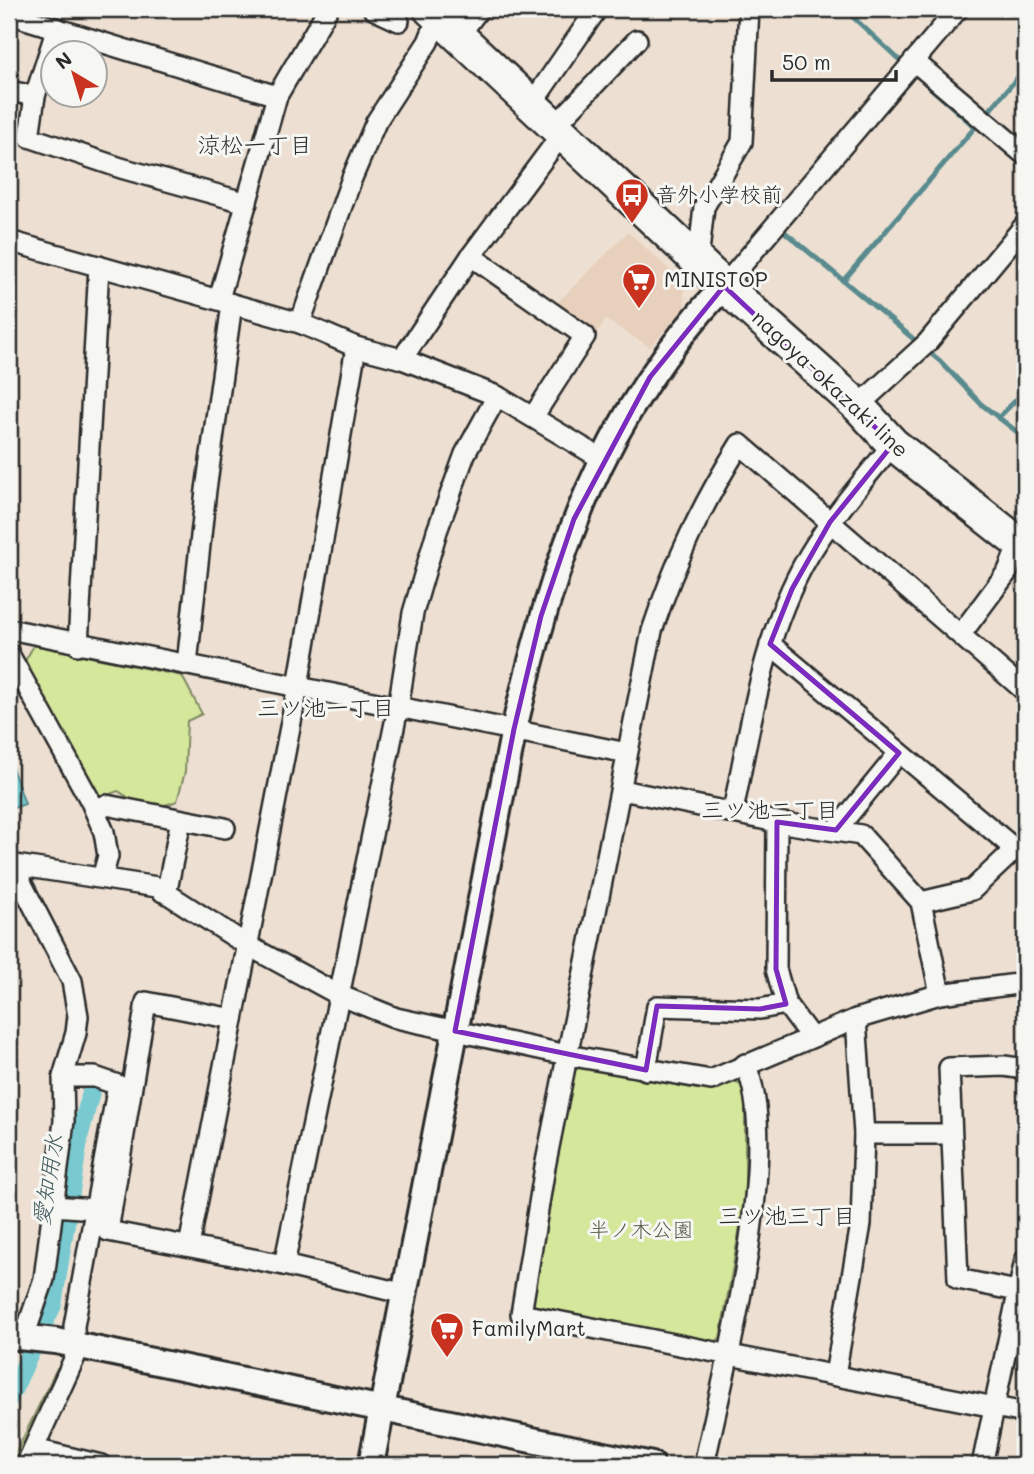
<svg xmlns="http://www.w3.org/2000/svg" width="1034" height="1474" viewBox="0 0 1034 1474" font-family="Mali,'Klee One',sans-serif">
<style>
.built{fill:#e7d0bc}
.green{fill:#d4e79b;stroke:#808963;stroke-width:2}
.water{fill:#78c9d0;stroke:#598a8e;stroke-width:2}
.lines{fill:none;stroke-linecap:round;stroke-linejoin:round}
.stream{stroke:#598a8e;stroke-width:5}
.canal{stroke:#78c9d0;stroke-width:18}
.minor-casing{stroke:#2b2b2b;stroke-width:24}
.tertiary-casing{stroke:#2b2b2b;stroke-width:30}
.primary-casing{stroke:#2b2b2b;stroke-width:37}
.minor{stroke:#f6f6f2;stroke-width:19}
.tertiary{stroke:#f6f6f2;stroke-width:24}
.primary{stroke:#f6f6f2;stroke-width:32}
.marked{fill:none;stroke:#7b2cbf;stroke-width:5;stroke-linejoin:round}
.labels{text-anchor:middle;stroke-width:6;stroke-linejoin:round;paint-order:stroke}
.poi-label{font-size:21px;fill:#2b2b2b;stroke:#f6f6f2;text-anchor:start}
.street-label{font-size:21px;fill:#2b2b2b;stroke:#f6f6f2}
.park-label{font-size:21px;fill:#555a47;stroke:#f6f6f2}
.neighbourhood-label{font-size:23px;fill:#2b2b2b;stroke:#f6f6f2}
.water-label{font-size:23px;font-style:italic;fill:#425a5d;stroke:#f6f6f2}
</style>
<rect width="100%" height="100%" fill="#ede0d2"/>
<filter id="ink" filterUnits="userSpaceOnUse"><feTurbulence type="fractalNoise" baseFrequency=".0143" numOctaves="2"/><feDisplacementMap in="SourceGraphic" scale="14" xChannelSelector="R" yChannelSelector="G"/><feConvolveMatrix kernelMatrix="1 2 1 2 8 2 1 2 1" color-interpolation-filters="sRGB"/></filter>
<g filter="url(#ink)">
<!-- built -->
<polygon class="built" points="628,232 683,282 685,308 650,347 606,320 596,333 555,305"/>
<!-- green -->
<g class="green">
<path d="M34,645L182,676L202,714L187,721L185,772L177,801C150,812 141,806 118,791L99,798L24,663Z"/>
<polygon points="580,1067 697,1089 717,1088 735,1082 745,1087 745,1199 720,1338 712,1344 532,1308 529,1302 573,1072"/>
<polygon points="64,1365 17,1465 10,1465 57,1368"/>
</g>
<!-- water -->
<polygon class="water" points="9,759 25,804 14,808 9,801"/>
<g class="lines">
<!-- stream -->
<g class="stream">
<polyline points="844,9 905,65"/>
<polyline points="925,83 975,127"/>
<polyline points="780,228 940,361 981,404 1025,438"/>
<polyline points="843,281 1025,69"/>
<polyline points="998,418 1025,391"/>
<polyline points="1021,509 1025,502"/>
</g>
<!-- canal -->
<polyline class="canal" points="9,1399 53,1305 80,1134 93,1085"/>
<!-- minor casing -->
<g class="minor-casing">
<g id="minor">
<polyline points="373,9 399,21"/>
<polyline points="9,14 277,96"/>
<polyline points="57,28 35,96 29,137 121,168 247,203"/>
<polyline points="458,37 479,9"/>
<polyline points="914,61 1025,155"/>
<polyline points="9,91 35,96"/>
<polyline points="531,105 597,9"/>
<polyline points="554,127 637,40"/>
<polyline points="9,241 300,323 356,347 402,359 497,396 602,459"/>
<polyline points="471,256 585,336 533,417"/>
<polyline points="698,261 704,207 742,142 749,9"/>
<polyline points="724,286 958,9"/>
<polyline points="219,299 277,96 328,9"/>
<polyline points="300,323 352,178 376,122 428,42 441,10"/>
<polyline points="402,359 471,256 562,134"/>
<polyline points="858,406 927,343 1025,225"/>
<polyline points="9,629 627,753"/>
<polyline points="961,634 1008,571 1019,543"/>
<polyline points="770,644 1009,844 1010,854 972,890 921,902"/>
<polyline points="78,645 99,266"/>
<polyline points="9,654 91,802 104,832 108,856 102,878"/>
<polyline points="187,664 206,490 232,304"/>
<path d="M1025,691L740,444C701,506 675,562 652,631L545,1167L521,1314L1025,1413"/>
<polyline points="622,790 777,822 861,835 921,902 940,994"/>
<polyline points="95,810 106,805 225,828"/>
<path d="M733,811C751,724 763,633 809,555C833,515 864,480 893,444"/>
<polyline points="777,822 776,969 786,1004 810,1036"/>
<polyline points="836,830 899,753"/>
<polyline points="9,864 157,887 247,945 339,995 396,1018 567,1055 711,1080 856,1019 940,994 1025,983"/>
<polyline points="15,865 22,884 72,981 78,1016 76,1033 63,1077 64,1121 44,1279 24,1337"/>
<polyline points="163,892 168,885 181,820"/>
<polyline points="233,1019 146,1002 108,1231 284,1265 405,1294"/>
<polyline points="646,1070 657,1006 760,1009 786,1004"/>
<polyline points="864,1134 951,1134"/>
<polyline points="53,1206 95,1209"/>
<polyline points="189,1246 298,686 356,347"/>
<polyline points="284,1265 398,708 413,613 437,531 465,454 497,396"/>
<polyline points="1017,1291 958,1279 949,1068 1004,1066 1025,1069"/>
<polyline points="835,1375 861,1224 864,1134 856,1019"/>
<polyline points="34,1449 101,1465"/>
<polyline points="26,1465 75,1357 74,1326 118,1085 95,1077 63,1077"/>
<path d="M704,1465C724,1372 784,1147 745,1064"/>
<polyline points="982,1465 1025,1260"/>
</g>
</g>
<!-- tertiary casing -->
<g class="tertiary-casing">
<g id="tertiary">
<polyline points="9,1336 56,1341 652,1465"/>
<path d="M371,1465L514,729C555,557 599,418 724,286"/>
</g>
</g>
<!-- primary casing -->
<g class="primary-casing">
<polyline id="primary" points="430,9 724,286 858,406 893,444 1025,548"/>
</g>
<!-- minor -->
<use href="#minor" class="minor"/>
<!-- tertiary -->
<use href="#tertiary" class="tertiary"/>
<!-- primary -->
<use href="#primary" class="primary"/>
</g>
</g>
<!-- marked area -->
<path class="marked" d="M724,286L893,444L830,522L792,589L770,644L899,753L836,830L777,822L776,969L786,1004L760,1009L657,1006L646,1070L455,1031L514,729L541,616L574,519L650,377Z"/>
<!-- icons -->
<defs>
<g id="bus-pin" transform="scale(1.75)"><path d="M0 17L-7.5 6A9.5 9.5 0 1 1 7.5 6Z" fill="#c8321e" stroke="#f6f6f2"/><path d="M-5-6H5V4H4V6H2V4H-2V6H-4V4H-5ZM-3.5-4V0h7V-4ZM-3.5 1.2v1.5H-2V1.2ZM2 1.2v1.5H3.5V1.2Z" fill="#fff"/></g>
<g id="supermarket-pin" transform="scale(1.75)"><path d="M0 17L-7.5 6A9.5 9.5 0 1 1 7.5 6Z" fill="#c8321e" stroke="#f6f6f2"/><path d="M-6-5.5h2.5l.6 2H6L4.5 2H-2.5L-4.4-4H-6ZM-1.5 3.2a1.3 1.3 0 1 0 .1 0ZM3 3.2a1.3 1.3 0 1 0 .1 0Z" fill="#fff"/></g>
</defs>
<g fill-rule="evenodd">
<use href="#bus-pin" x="632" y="195"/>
<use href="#supermarket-pin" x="639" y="280"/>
<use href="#supermarket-pin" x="447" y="1329"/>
</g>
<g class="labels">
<!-- poi labels -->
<g class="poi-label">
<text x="656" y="202">音外小学校前</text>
<text x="664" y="287">MINISTOP</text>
<text x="472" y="1336">FamilyMart</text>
</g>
<!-- street labels -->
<g class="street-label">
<text transform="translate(830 384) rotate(43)" y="7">nagoya-okazaki line</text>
</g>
<!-- park labels -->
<g class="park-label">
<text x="641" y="1237">半ノ木公園</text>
</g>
<!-- neighbourhood labels -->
<g class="neighbourhood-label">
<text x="255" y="153">涼松一丁目</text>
<text x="326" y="716">三ツ池一丁目</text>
<text x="770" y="818">三ツ池二丁目</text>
<text x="787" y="1224">三ツ池三丁目</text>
</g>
<!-- water labels -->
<g class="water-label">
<text transform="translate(48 1180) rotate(-81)" y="8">愛知用水</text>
</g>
</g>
<!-- margin -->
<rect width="1034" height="1474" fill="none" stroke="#f6f6f2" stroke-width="35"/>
<rect x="18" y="18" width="999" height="1439" fill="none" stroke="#2b2b2b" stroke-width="2.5" filter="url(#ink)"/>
<!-- north arrow -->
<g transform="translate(74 74) rotate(322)"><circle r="33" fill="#f6f6f2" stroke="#a5a5a2" stroke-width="2"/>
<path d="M0-5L12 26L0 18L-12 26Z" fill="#c8321e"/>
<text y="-10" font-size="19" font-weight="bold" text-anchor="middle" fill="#2b2b2b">N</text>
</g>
<!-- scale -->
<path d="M772 70v10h124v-10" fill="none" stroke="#2b2b2b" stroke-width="3.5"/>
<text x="782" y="70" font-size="21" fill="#2b2b2b" stroke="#f6f6f2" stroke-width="5" paint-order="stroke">50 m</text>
</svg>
